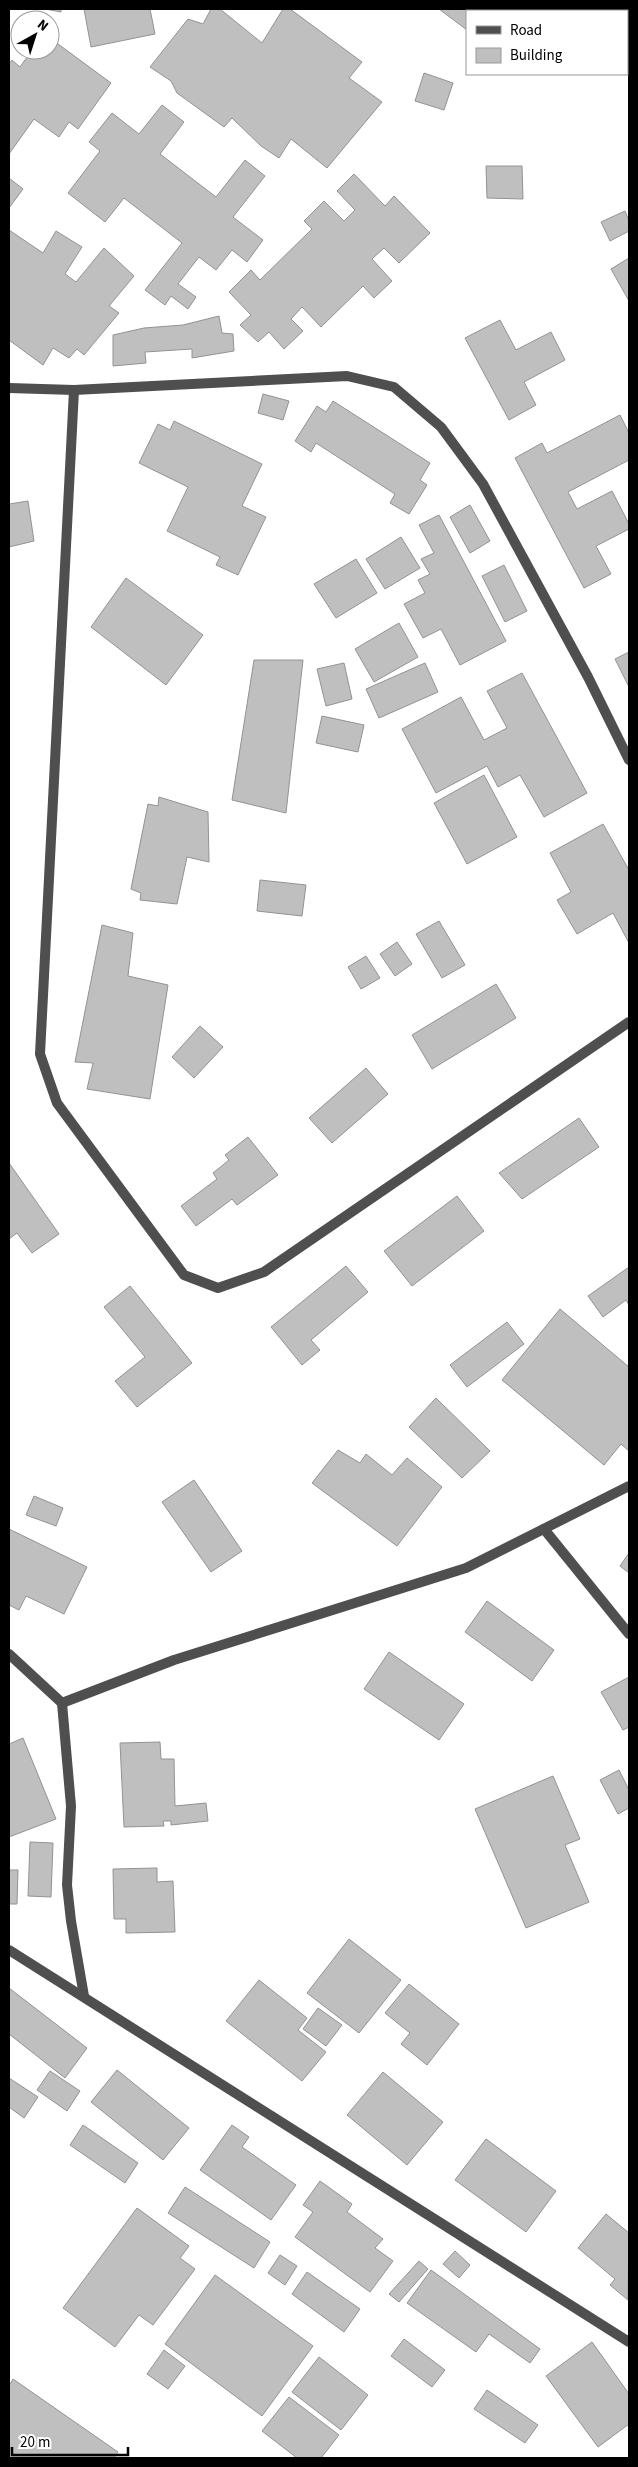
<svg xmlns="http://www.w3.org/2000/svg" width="638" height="2467" viewBox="0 0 638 2467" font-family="'Source Sans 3',sans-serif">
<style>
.building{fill:#bfbfbf;stroke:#939393}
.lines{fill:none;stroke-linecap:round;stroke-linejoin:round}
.street{stroke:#4f4f4f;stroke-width:10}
</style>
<rect width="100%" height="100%" fill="#fff"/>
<!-- building -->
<g class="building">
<polygon points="45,9 61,9 61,12"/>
<polygon points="84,9 150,9 155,34 91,47"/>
<polygon points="211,9 220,9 262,43 283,9 290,9 362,62 349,78 382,102 327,168 291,139 279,158 261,146 232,118 224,127 177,93 171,81 150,67 188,19 203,24"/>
<polygon points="439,9 497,9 495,11 467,11 467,30"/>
<polygon points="50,38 111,83 78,129 69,122 59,137 34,119 9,154 9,64 12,60 20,67 32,50 50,50"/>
<polygon points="424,73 453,83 444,110 415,101"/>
<polygon points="162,105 184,122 160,154 216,197 245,160 265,176 233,217 263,240 247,262 232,250 216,270 199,257 178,284 196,297 188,309 171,296 165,305 145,290 182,243 124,198 105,222 68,193 100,151 89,142 112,113 139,134"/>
<polygon points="486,166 522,166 523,199 487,198"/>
<polygon points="354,174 385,206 394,196 430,233 399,263 384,248 372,259 392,281 374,298 363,286 321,327 302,307 291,319 303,331 284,349 269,332 258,342 240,325 251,315 229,292 251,270 260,280 312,229 304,221 324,201 344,221 355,210 337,191"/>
<polygon points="9,178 23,189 9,208"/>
<polygon points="625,211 629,221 629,231 610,241 601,222"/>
<polygon points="9,230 43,253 56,231 82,247 65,274 76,282 104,248 134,276 109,306 119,313 84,355 77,349 69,358 53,348 43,365 9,340"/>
<polygon points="629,258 629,301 611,269"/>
<polygon points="219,316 222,333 233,334 234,351 192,358 192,349 145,352 146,363 113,366 113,335 144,328 183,325"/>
<polygon points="500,320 516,350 551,332 565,360 524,382 536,405 509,420 465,338"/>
<polygon points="263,394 289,401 283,420 258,413"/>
<polygon points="333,401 430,463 420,480 427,485 409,514 390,503 395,494 316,443 311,452 295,441 317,406 326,412"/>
<polygon points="620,415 629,433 629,460 568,492 577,509 612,491 629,524 629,529 596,546 611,574 584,588 515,458 542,443 547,453"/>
<polygon points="174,421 262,464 242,506 266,517 238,575 216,565 220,557 167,531 188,487 139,463 158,424 170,430"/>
<polygon points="28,501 34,541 9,547 9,504"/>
<polygon points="470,505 490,541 470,553 450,517"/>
<polygon points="439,515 506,641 460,665 441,629 423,638 404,604 425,593 418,580 430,574 421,559 434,553 419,525"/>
<polygon points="401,537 420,568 385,589 366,559"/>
<polygon points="356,559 377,593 336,618 314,584"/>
<polygon points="504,565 527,611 505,622 482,576"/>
<polygon points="126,578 203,635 166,685 91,627"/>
<polygon points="399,623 418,657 374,682 355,649"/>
<polygon points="629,652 629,687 615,659"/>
<polygon points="254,660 303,660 286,813 232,800"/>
<polygon points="344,663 352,699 326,706 317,669"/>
<polygon points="425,663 438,692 379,718 366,689"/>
<polygon points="522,673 587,793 544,817 520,775 498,787 487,766 436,793 402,729 461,697 484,740 507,728 487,691"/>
<polygon points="322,716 364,725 358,752 316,743"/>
<polygon points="484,775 517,837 467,864 434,803"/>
<polygon points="159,797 208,812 209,862 187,857 177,904 140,900 141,893 131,889 148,804 158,806"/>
<polygon points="603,824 629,870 629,943 613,913 577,934 557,900 571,892 550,853"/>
<polygon points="260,880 306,885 302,916 257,911"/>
<polygon points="439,921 465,965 442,978 416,934"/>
<polygon points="102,925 133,933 128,976 168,985 150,1099 87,1089 93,1063 75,1062"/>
<polygon points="397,942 412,964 395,976 380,954"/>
<polygon points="366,956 380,978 361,989 348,967"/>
<polygon points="496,984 516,1018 432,1069 412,1035"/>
<polygon points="200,1026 223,1047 194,1078 172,1057"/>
<polygon points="366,1068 388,1094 332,1143 309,1118"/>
<polygon points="579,1118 599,1147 522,1199 499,1173"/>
<polygon points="248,1137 278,1175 237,1205 232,1199 196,1226 181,1206 217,1179 213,1173 229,1160 225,1155"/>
<polygon points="9,1163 59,1234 32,1253 17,1233 9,1239"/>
<polygon points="457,1196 484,1231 412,1286 384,1251"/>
<polygon points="346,1266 368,1292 311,1340 320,1350 302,1365 271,1327"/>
<polygon points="629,1267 629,1305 626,1300 603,1317 588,1296"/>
<polygon points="130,1286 192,1363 137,1407 115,1381 145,1357 104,1307"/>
<polygon points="560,1309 629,1367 629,1451 621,1444 604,1465 502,1380"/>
<polygon points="507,1322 524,1344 467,1387 450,1365"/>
<polygon points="436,1398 490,1451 462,1478 409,1427"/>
<polygon points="338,1450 360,1463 366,1454 392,1475 407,1458 442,1487 397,1546 312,1483"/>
<polygon points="194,1480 242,1551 211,1572 162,1502"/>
<polygon points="34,1496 63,1508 56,1526 26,1515"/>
<polygon points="9,1529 87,1567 64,1614 26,1596 19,1610 9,1605"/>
<polygon points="629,1553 629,1573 620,1566"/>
<polygon points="487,1601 554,1650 532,1681 465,1632"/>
<polygon points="389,1652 464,1704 439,1740 364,1689"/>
<polygon points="629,1677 629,1727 623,1730 601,1692"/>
<polygon points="23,1738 56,1819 9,1837 9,1744"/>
<polygon points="160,1742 161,1759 174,1759 175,1806 206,1803 208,1821 171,1825 171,1821 163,1821 164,1826 124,1827 120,1743"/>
<polygon points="619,1770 629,1790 629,1808 618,1814 600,1780"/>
<polygon points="553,1776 580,1839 565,1845 589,1902 526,1928 475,1809"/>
<polygon points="30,1842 53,1843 51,1897 28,1896"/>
<polygon points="157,1868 157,1882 173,1881 175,1932 126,1933 126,1919 114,1919 113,1869"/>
<polygon points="9,1870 18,1870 17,1904 9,1904"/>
<polygon points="349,1939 401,1980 359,2033 307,1993"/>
<polygon points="259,1980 307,2018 298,2030 326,2052 302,2081 226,2021"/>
<polygon points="409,1984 459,2024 427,2065 401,2044 410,2033 385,2013"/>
<polygon points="9,1988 87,2048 65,2078 9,2034"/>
<polygon points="318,2008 342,2025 326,2046 303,2029"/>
<polygon points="117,2070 189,2128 163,2160 91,2102"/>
<polygon points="50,2071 80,2091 67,2111 37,2090"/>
<polygon points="383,2072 443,2122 407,2165 347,2115"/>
<polygon points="9,2078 38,2097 24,2118 9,2107"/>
<polygon points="83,2125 138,2163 125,2183 70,2145"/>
<polygon points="232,2125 249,2137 242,2147 296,2185 271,2220 200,2170"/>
<polygon points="486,2139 556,2191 526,2232 455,2180"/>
<polygon points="320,2181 352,2204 347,2212 383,2239 375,2248 393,2261 370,2292 295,2237 313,2212 303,2205"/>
<polygon points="185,2187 270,2242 254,2268 168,2213"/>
<polygon points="137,2208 189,2246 180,2258 195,2269 153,2325 139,2315 115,2347 63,2308"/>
<polygon points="606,2214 629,2233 628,2300 610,2285 615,2279 578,2248"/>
<polygon points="455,2251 470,2265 459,2278 443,2264"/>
<polygon points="280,2255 297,2266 285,2285 268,2273"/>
<polygon points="419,2261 428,2269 399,2302 389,2294"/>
<polygon points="431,2270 540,2349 530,2363 489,2334 476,2352 407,2303"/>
<polygon points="307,2272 360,2309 344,2332 292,2294"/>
<polygon points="215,2275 313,2346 262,2416 165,2344"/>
<polygon points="404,2339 445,2370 432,2387 391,2356"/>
<polygon points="592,2342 629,2394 629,2424 598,2447 546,2376"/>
<polygon points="164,2350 185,2366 168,2389 147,2374"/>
<polygon points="319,2357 368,2395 341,2430 292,2392"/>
<polygon points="13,2379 118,2452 114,2458 9,2458 9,2386"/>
<polygon points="487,2390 538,2425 525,2443 474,2409"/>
<polygon points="289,2397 339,2435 321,2458 297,2458 262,2431"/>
</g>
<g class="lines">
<!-- street -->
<g class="street">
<polyline points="9,388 74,390 347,376 394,387 441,427 483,484 588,677 629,760"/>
<polyline points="74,390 40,1054 57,1103 184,1275 218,1288 264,1272 629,1022"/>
<polyline points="544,1529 629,1634"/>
<polyline points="9,1654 62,1703 71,1806 67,1885 71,1921 84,1996"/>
<polyline points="62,1703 174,1660 466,1568 629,1486"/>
<polyline points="9,1950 629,2342"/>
</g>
</g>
<!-- border -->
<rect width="638" height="2467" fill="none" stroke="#000000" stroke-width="20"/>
<!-- legend -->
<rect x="466" y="10" width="162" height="65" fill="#ffffff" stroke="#999999"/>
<rect x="476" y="26" width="25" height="8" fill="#4f4f4f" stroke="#999999"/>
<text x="510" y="35" font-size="15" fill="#000000">Road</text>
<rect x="476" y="48" width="25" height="15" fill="#bfbfbf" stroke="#999999"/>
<text x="510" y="60" font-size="15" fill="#000000">Building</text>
<!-- north arrow -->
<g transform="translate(35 35) rotate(39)"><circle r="24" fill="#ffffff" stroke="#999999"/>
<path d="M0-4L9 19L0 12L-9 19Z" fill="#000000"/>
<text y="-8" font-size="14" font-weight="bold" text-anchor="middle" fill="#000000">N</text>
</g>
<!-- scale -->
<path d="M12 2447v8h116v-8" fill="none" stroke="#000000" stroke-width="2.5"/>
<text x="20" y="2447" font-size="15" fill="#000000" stroke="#ffffff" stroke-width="4" paint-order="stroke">20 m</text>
</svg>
